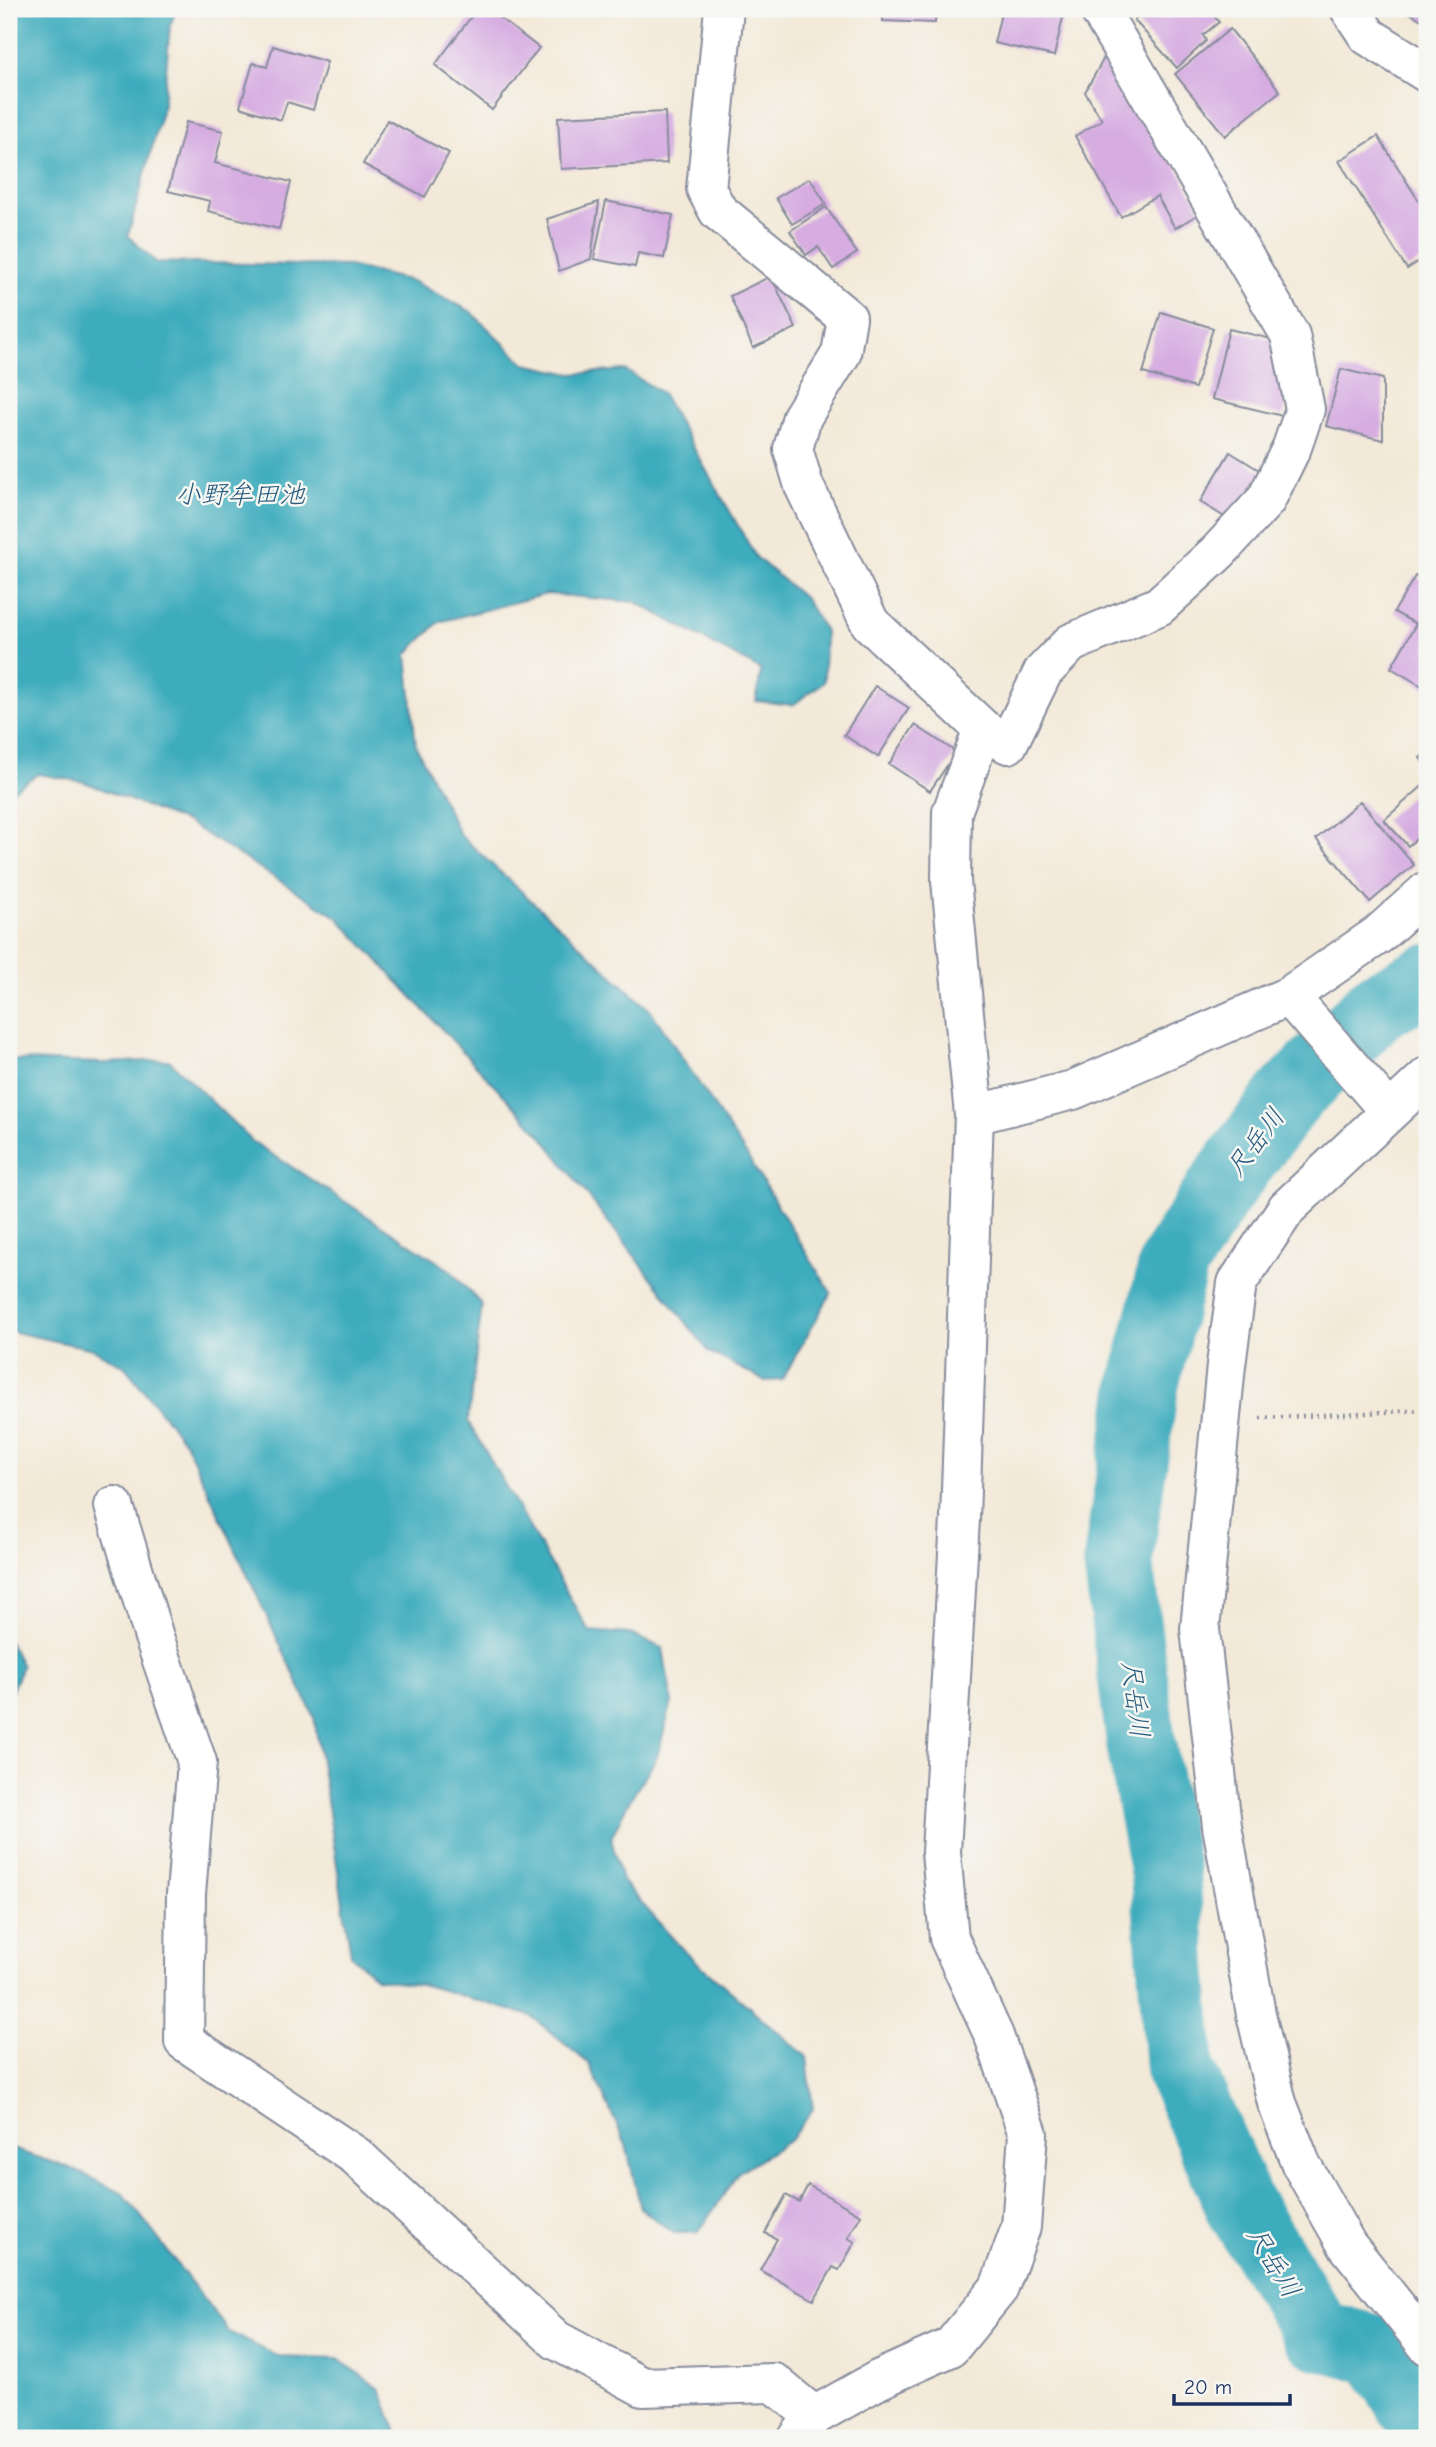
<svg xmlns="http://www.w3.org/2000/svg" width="1436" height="2447" viewBox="0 0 1436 2447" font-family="'Comic Neue','Klee One',sans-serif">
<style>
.water{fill:#3eacbd;stroke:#2c6e8e;stroke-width:2}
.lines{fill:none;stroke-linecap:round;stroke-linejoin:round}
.river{stroke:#3eacbd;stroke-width:70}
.building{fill:#d6ace1}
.minor-casing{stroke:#878c9b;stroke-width:42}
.path{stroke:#878c9b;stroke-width:4.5;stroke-dasharray:2 5;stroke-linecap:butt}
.minor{stroke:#fff;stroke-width:38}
.labels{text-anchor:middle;stroke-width:5;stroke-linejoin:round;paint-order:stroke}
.water-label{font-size:26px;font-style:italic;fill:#275b7f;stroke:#f6f6f2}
</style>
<rect width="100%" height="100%" fill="#f6f6f2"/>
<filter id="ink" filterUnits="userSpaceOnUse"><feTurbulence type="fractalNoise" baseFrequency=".0143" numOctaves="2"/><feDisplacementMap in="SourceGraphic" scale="14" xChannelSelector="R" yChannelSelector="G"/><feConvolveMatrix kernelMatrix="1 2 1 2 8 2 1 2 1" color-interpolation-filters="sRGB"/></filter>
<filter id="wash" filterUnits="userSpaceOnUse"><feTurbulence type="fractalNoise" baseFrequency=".00686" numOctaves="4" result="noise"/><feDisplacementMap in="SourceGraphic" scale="28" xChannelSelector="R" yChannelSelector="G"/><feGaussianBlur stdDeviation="1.57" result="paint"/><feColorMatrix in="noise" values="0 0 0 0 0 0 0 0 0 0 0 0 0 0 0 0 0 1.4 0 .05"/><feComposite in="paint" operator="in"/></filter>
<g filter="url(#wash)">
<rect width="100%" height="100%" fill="#f3e9d8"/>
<!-- water -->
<g class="water">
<polygon points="9,9 177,9 170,25 163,107 128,236 156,262 349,266 412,281 470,311 525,364 572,374 625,370 662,393 756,557 805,599 825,631 824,682 793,705 756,701 761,670 636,602 547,594 439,622 407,654 416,746 460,835 651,1011 746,1154 831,1293 782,1380 765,1381 709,1352 540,1134 337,917 188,823 84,782 38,774 9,793"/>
<polygon points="9,1058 14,1060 103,1063 169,1060 252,1141 450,1270 482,1305 468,1421 589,1631 630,1634 663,1648 672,1702 657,1757 627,1805 611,1838 622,1881 684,1951 807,2057 813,2109 790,2140 739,2172 698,2233 674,2233 641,2209 626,2145 589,2064 531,2016 421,1984 377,1979 351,1955 314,1717 186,1444 125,1367 93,1349 9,1331"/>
<polygon points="9,1641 22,1666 9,1697"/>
<polygon points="9,2148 73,2169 124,2194 229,2332 279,2357 338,2359 380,2389 399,2438 9,2438"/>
</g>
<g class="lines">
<!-- river -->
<polyline class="river" points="1427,979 1378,1006 1288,1098 1221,1188 1174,1262 1144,1385 1118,1561 1141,1743 1165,1874 1180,2069 1241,2208 1319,2335 1377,2350 1427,2429"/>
</g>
<g id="blocks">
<!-- building -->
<g class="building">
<polygon points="477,9 488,9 539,48 492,110 435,65"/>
<polygon points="884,9 936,9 935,23 883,21"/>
<polygon points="1002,9 1065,9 1054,56 994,43"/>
<polygon points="1146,9 1208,9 1219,22 1203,35 1206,41 1177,68 1134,20"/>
<polygon points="1403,9 1427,9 1427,23"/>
<polygon points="1230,29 1280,91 1225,136 1175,74"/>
<polygon points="273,46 327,62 313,110 287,102 281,120 240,107 253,63 267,67"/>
<polygon points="1109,49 1202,212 1175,228 1157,196 1121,217 1075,136 1102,120 1085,92"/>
<polygon points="665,112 667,163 561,169 558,117"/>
<polygon points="387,120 449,153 425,197 363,164"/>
<polygon points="186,122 223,131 215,163 291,182 279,229 208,211 210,201 168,191"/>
<polygon points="1378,136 1427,214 1427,256 1407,269 1339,161"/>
<polygon points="810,178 826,204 792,224 776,198"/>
<polygon points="606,201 673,215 664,258 638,253 635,267 594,259"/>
<polygon points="599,202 591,259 559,271 547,219"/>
<polygon points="826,207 857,253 833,269 818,247 806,255 790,231"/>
<polygon points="771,276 796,328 753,348 730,296"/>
<polygon points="1161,312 1213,328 1195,388 1143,373"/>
<polygon points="1229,329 1284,342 1294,374 1283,416 1212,399"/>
<polygon points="1341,369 1383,379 1383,440 1326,426"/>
<polygon points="1230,452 1267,475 1236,524 1200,502"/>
<polygon points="1415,576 1427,583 1427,689 1391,668 1416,624 1394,612"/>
<polygon points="875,686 909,708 878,757 844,735"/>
<polygon points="915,725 956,752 930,791 889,764"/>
<polygon points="1427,752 1427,767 1420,758"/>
<polygon points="1427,782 1427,829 1408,846 1384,820"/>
<polygon points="1360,801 1414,865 1370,902 1316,839"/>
<polygon points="808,2185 861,2215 848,2238 855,2242 839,2270 833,2267 814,2300 760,2270 777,2239 765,2233 786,2195 799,2202"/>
</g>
</g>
</g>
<g filter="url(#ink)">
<use href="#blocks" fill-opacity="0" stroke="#878c9b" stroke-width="2"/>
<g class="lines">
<!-- minor casing -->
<g class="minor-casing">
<g id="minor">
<polyline points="724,9 706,189 718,211 847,318 841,354 802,417 793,449 804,486 870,623 983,729 1008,744 1043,672 1071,643 1159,606 1218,552 1266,500 1292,447 1305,409 1290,335 1099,9"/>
<polyline points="1350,9 1368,36 1427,73"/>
<polyline points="1289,996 1389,1111"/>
<polyline points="1427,1077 1287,1208 1237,1283 1226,1365 1200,1629 1222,1826 1256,2014 1277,2103 1301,2164 1347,2245 1427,2345"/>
<polyline points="974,1115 1073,1090 1289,996 1378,935 1427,891"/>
<polyline points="114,1506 154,1637 197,1762 186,1894 184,2041 356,2156 556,2340 643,2387 774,2383 814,2416"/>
<polyline points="798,2438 814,2416 878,2380 951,2347 999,2288 1021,2227 1028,2134 994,2036 949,1938 941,1852 960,1519 974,1115 951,881 952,812 983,729"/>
</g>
</g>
<!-- path -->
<polyline class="path" points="1260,1418 1427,1410"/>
<!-- minor -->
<use href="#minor" class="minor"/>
</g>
</g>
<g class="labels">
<!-- water labels -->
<g class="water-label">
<text x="240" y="503">小野牟田池</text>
<text transform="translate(1255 1142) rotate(-53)" y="9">尺岳川</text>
<text transform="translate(1136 1699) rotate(83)" y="9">尺岳川</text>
<text transform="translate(1274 2262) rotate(59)" y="9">尺岳川</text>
</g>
</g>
<!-- margin -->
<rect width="1436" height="2447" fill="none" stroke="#f6f6f2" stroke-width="35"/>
<!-- scale -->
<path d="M1174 2394v10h116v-10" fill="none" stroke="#1b2f5e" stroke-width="3.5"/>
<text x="1184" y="2394" font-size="21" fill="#1b2f5e" stroke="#f6f6f2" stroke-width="5" paint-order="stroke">20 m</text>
</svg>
